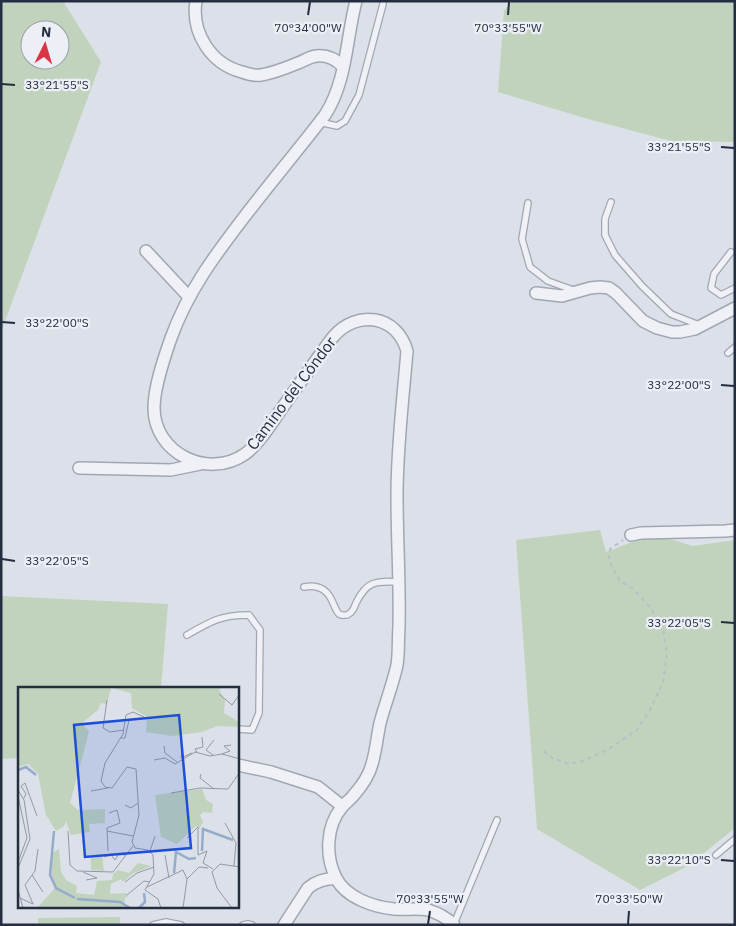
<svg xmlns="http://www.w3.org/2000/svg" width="736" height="926" viewBox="0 0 736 926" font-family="'IBM Plex Sans',sans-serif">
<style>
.green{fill:#c1d3bd;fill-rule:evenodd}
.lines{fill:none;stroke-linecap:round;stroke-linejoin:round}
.service-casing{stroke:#a1a7b2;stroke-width:8}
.minor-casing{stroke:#a1a7b2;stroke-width:14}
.path{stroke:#babec7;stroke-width:2;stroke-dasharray:4 4;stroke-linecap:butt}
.service{stroke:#eff1f6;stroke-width:5.5}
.minor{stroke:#eff1f6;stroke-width:11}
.ticks{fill:none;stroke:#252d40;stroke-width:2}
.labels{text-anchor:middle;stroke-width:4.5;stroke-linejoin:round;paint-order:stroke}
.street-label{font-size:16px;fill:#252d40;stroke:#eceff6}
.inset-river{fill:none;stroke:#94accc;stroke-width:2.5}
.inset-road{fill:none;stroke:#9398a5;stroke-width:1}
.view{fill:#1d4ed8;fill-opacity:0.15;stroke:#1d4ed8;stroke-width:2.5}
.inset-edge{fill:none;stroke:#252d40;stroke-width:2.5}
.ticks-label{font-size:12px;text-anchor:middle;fill:#252d40;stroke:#eceff6;stroke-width:4.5;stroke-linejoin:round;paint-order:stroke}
</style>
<rect width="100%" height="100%" fill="#dce0e8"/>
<!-- green -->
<g class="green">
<path d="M1,1H63L101,62L1,332ZM30,30H60V60H30Z"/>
<polygon points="511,1 735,1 735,142 671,141 588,119 498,92 504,11"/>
<polygon points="600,530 606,552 645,537 663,537 693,546 735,540 735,828 688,866 640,890 537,829 516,540"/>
<polygon points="1,596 168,604 161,688 19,688 19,758 1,759"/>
<polygon points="120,917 120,925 38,925 38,918"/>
</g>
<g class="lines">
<!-- service casing -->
<g class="service-casing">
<g id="service">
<polyline points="319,122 337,126 345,121 359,95 383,4"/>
<polyline points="611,202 605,219 605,235 615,255 642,286 671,314 699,325"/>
<polyline points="528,203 522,239 530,267 548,281 573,290"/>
<polyline points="731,252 714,274 711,288 721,295 735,288"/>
<polyline points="728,353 735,347"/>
<path d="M304,587C319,584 328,590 333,603C335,607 336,611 339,614C342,616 344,615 347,615C353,612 354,608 356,603C367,580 377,581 399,582"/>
<path d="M187,635C211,621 221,615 249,615L260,630L259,713L252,730L238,729"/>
<polyline points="716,855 735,839"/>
<polyline points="454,924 497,820"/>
<polyline points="153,925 166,922 181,925"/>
<polyline points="243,925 248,924 252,925"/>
</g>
</g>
<!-- minor casing -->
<g class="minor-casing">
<g id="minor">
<path d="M196,1C191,33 211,64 242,72C248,74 255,76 261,75C274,73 286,68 298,63C304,61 309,57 316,56C327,55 336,59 343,67"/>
<path d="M356,1C346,39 347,81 325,115C299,149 271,182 245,216C215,255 188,291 171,338C164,358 154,387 154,408C154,453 208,480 245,454C258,445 271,424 280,411C298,386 315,361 333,337C357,309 397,315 407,351C403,399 397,447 397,495C397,539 400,583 399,627C398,639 399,653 397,665C393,684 385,704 380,723C377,737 376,751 372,764C369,776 361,787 353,796C350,800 345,803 342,807C326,826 325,856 336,878C346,898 374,907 394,909C406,910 417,908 428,910C438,913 447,918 454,925"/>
<polyline points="146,251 189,297"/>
<polyline points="536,293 562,296 590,288 600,287 609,288 616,293 643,321 657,328 672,332 680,332 695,329 735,308"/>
<polyline points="79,468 171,470 200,464"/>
<polyline points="631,535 641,533 725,531 735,530"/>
<polyline points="238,765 271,772 318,787 342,806"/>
<path d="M284,925L308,888C317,881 325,878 336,879"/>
</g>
</g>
<!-- path -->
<polyline class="path" points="544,751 552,758 569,764 583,761 607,750 637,730 650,710 663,683 667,654 663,629 651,608 633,589 620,581 612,567 609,557 610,549 623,540"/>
<!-- service -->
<use href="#service" class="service"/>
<!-- minor -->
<use href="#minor" class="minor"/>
</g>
<!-- ticks -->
<path class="ticks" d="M308,15L310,2M508,15L509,2M2,84L15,85M721,147L734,148M2,322L15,323M721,385L734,386M2,559L15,561M721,622L734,623M721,860L734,861M428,924L430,911M628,924L629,911"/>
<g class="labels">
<!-- street labels -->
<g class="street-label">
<text transform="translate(291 393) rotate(-53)" y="6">Camino del Cóndor</text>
</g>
</g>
<!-- overview -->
<g transform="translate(18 687)">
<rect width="221" height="221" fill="#dce0e8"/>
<path d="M0,0H204L201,3L207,13L206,26L221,35V40L199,39L184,45L154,49L128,45L129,30L114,21L113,6L93,1L89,17L83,16L80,23L64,36L71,45L52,116L60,123L87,122V136L71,137L72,145L53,148L48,134L46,139L38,144L28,128L20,87L10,77L0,80ZM184,102L188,113L195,117L194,126L185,125L182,128L185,135L181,142L178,139L159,157L143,150L137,108ZM41,162L43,185L48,193L59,199L58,206L76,208L79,194L94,193L95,187L100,183L111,186L120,176L133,179L114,187L105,195L103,192L93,197L92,207L108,206L110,209L107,211L106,221H19L38,200L33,189L34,166ZM84,167L86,184L73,183V169Z" fill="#c1d3bd"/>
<path class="inset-river" d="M0,83L8,80L18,88M36,144L32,188L38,201L57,211M184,164L185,142L215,153M156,186L158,165L171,172L178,171M59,212L102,215L112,221M121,221L127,215L126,206"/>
<path class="inset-road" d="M201,7L214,18L222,7M89,13L85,41L92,45L106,43M126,30L115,25L108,28L105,47L87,76L83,94L87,100L94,101L109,80L118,82L121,128L114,155L117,161L130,163L135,168L136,187L127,203L140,212L143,221M103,51H107L111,33M146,59L147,66L159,75M164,65L163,71L174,66M179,65L177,62L185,60L184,50M204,67L212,64L206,59L213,58M195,68L188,63L196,53M136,73L147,71L157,77L177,65L192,69L204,67L222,72M183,87L182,91L196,102M0,103L6,113L12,152L0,181M73,104L90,101M153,106L182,101L210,102L222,85M0,109L9,151L0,175M6,111L8,107L3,99L7,96L19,129M107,118L113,121L120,116M207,136L218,156L216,179M50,144L52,178L59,184L95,185L115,159M89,144L115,149M169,151L180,140V168L189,164L185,176L195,182M90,164L89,141L102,136L99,123L91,126M132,164L137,149M147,168L151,191M86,170L93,168L97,173L101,167L107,168M65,185L79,191L68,193M14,188L25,205M107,195L119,186L136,180M129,200L165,183L169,192M0,203L5,221M109,208L126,194L132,195M2,211L15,217L7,198L17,184L20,162M165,221L169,192L181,180L190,181M214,221L199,201L194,185L202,177L222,180"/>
<path class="view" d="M161,28L173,161L67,170L56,38Z"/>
<rect width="221" height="221" class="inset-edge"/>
</g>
<g class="ticks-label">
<text x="308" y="32">70°34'00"W</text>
<text x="508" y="32">70°33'55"W</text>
<text x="57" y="89">33°21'55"S</text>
<text x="679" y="151">33°21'55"S</text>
<text x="57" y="327">33°22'00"S</text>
<text x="679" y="389">33°22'00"S</text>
<text x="57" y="565">33°22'05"S</text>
<text x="679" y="627">33°22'05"S</text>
<text x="679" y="864">33°22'10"S</text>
<text x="430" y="903">70°33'55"W</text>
<text x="629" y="903">70°33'50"W</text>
</g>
<!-- border -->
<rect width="736" height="926" fill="none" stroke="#252d40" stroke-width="5"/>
<!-- north arrow -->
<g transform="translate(45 45) rotate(5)"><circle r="24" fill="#eceff6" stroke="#9ca1ad"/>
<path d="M0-4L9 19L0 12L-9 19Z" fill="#da3546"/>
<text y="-8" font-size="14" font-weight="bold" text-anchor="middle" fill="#252d40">N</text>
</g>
</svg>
